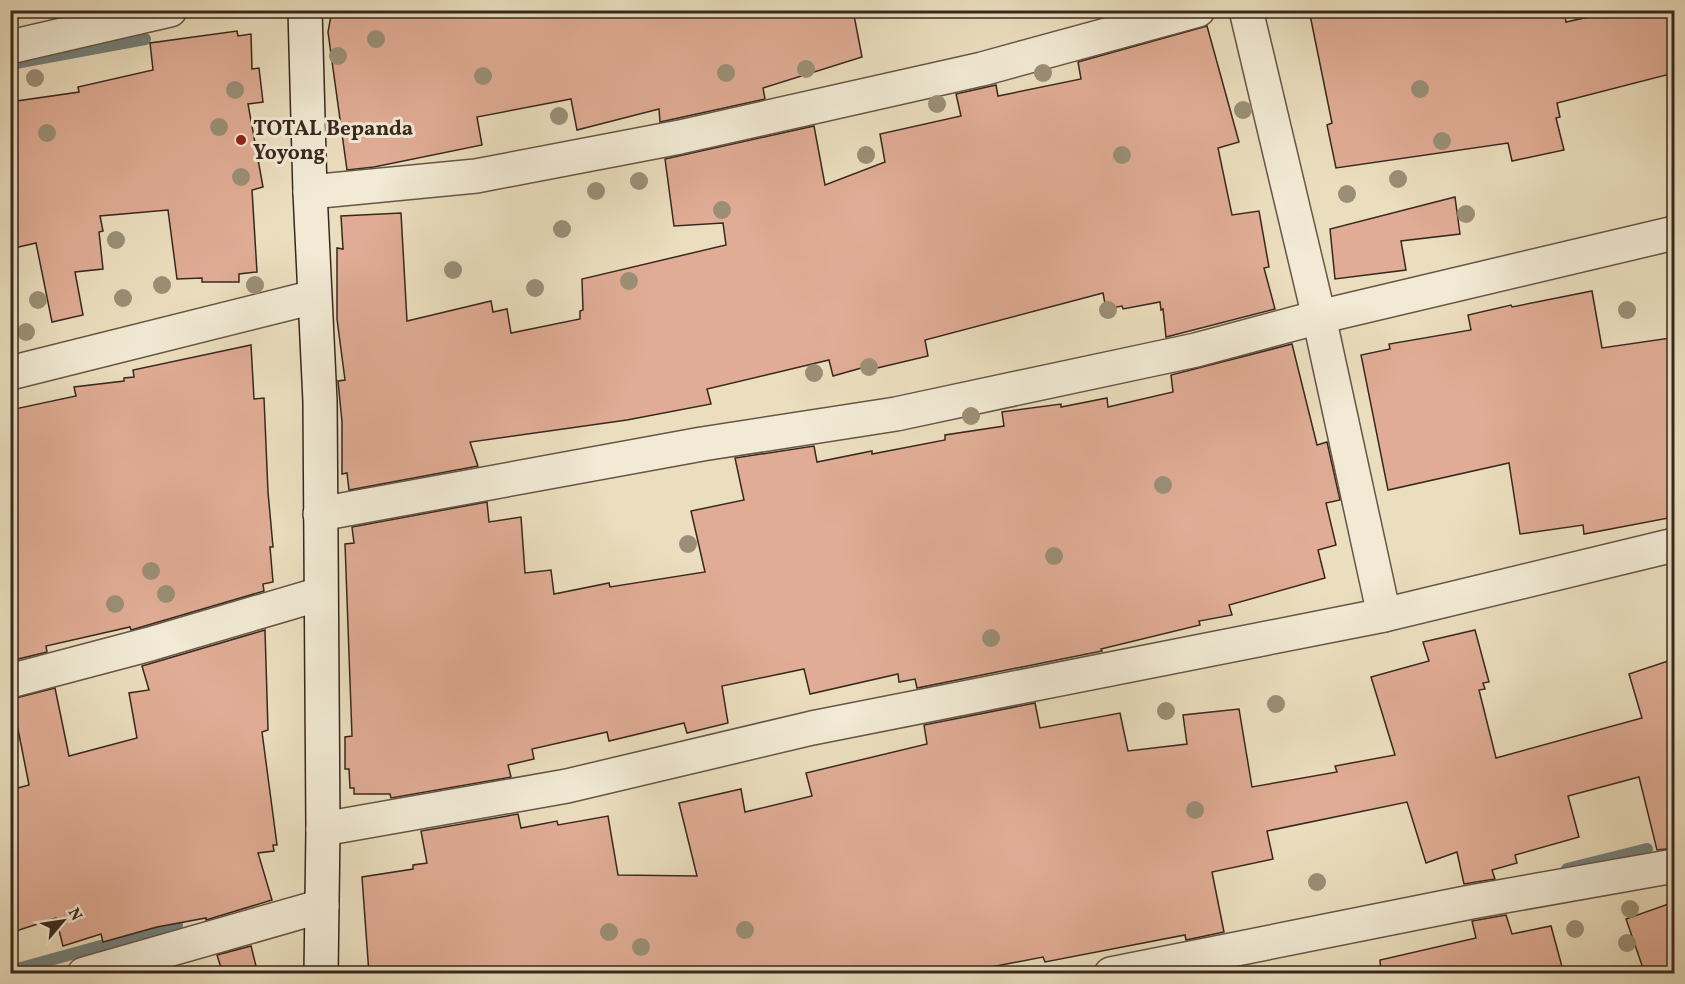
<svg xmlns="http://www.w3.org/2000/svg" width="1685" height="984" viewBox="0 0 1685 984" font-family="Vollkorn,serif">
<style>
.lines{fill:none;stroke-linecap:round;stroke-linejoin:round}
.stream{stroke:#74807c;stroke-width:12}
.building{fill:#e0ac95;stroke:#39281e;stroke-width:1.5}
.street-casing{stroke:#665646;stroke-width:36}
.secondary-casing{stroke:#39281e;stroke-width:36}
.street{stroke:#f2ead5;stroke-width:33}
.secondary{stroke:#f2ead5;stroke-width:33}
.tree{fill:#9a8f76}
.poi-dot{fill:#8f2418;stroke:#f2ead5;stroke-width:2}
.labels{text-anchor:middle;stroke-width:6;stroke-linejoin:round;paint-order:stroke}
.poi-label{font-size:21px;font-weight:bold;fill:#39281e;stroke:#f2ead5;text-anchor:start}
</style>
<rect width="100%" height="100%" fill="#ebdebe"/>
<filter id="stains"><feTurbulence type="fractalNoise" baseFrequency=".00333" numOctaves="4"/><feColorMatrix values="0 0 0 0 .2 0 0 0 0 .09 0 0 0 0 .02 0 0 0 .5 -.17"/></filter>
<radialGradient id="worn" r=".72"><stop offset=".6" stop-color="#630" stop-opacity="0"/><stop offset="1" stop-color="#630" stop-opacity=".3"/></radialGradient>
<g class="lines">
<!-- stream -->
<g class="stream">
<polyline points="10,64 145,39"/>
<polyline points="1567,869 1647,849"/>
<polyline points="10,971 177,925"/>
</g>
</g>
<!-- building -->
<g class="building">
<polygon points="332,10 853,10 862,57 763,88 765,99 660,122 659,109 577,130 571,99 477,117 482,145 374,167 347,170 328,32"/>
<polygon points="1309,10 1564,10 1566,22 1620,10 1674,10 1674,73 1557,103 1560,117 1556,118 1564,150 1512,161 1508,143 1336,168 1327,125 1332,123"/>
<polygon points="1207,26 1239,142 1218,148 1232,215 1259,211 1269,267 1264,268 1275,309 1166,337 1163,309 1161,310 1160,302 1123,309 1122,306 1106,309 1103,293 925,340 928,356 873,369 872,365 833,376 829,360 707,389 711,404 627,420 470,442 478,466 349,490 347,473 342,474 342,422 338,381 345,380 337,319 337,248 343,249 341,216 401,213 407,321 491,301 493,312 507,309 511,333 580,319 580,311 583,310 582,279 726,245 723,223 674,226 665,159 814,126 825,185 885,162 880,134 961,116 956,94 996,85 998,96 1081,79 1078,62"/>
<polygon points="237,31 238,36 251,34 252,69 259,68 263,102 248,104 263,187 252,190 257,272 239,274 239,282 202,282 202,278 177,279 168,210 100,216 103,231 99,232 103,269 75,272 83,315 52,322 36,243 10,249 10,102 79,92 78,87 153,70 150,43"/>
<polygon points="1455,197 1460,234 1401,241 1406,270 1335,279 1330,229"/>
<polygon points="1592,291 1602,348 1670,338 1674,370 1674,517 1584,534 1583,525 1520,534 1509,463 1388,490 1361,355 1390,349 1389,344 1471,330 1468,315 1511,305 1512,307"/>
<polygon points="1292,344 1317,445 1327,442 1340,500 1326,503 1336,545 1318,550 1325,578 1229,605 1232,615 1199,621 1200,625 1101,649 1102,651 917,688 915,679 899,682 898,674 810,694 804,669 722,686 728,723 687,733 684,723 609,741 607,732 532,749 534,759 508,765 511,777 391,798 390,794 354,794 354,788 350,788 349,769 345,769 345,737 352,736 345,544 354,543 352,527 487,502 489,522 521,517 525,573 551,570 554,594 609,583 610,587 705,572 691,511 744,500 735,458 814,446 817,462 872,451 872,454 945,440 945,435 1004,426 1002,412 1061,404 1061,407 1107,398 1108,407 1173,392 1171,375"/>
<polygon points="251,345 254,399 264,398 268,492 273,547 270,547 273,582 263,584 264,591 131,630 130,627 46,646 47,652 10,661 10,410 76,396 74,387 124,381 124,378 134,377 133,370"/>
<polygon points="265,630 268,730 262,732 277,845 273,845 274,851 258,853 272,900 206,920 206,918 157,927 103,942 101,934 63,946 56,918 10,933 10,790 29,785 12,699 55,688 69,756 137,738 129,693 149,690 142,666"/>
<polygon points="1475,630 1489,682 1483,683 1485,689 1479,690 1496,758 1642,718 1629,674 1674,659 1674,848 1657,850 1639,777 1568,796 1579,837 1515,855 1517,863 1492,870 1495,879 1464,884 1457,852 1426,863 1407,802 1267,831 1273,859 1212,872 1224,932 1186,940 1185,935 1045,962 1043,957 955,974 369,974 362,877 413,869 413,865 427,863 421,831 518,814 521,828 557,821 558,825 608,816 618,875 697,876 679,803 741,789 745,812 812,796 806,773 927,744 924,725 1035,703 1040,728 1120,713 1128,751 1187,744 1183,715 1239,709 1252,787 1337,772 1335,766 1395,755 1371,677 1429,661 1423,642"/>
<polygon points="1674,902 1674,974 1645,974 1626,919"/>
<polygon points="1506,915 1512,934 1551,926 1564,974 1381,974 1380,960 1476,938 1472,921"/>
<polygon points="251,946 258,974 223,974 217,955"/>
</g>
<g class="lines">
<!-- street casing -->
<g class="street-casing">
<g id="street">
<polyline points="1246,10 1319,317 1384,615"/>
<polyline points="10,47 170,10"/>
<polyline points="310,192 476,176 680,137 982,69 1198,10"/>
<polyline points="10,373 314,297"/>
<polyline points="320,514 702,444 896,414 1196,350 1319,317 1674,233"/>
<polyline points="10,681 150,644 320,594"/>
<polyline points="323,829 567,786 812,728 1384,615 1674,545"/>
<polyline points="84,974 322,906"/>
<polyline points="1111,974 1471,902 1674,866"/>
</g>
</g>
<!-- secondary casing -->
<g class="secondary-casing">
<polyline id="secondary" points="305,10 310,192 320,401 323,829 321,974"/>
</g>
<!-- street -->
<use href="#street" class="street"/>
<!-- secondary -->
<use href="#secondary" class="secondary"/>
</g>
<!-- trees -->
<g class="tree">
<circle cx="376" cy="39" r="9"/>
<circle cx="338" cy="56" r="9"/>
<circle cx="806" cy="69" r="9"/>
<circle cx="726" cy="73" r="9"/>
<circle cx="1043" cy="73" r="9"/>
<circle cx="483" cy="76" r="9"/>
<circle cx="35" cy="78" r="9"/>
<circle cx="1420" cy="89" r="9"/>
<circle cx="235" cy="90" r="9"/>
<circle cx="937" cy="104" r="9"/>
<circle cx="1243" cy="110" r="9"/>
<circle cx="559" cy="116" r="9"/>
<circle cx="219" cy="127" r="9"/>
<circle cx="47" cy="133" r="9"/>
<circle cx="1442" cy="141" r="9"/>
<circle cx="866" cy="155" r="9"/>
<circle cx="1122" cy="155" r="9"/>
<circle cx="241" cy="177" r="9"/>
<circle cx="1398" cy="179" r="9"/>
<circle cx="639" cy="181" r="9"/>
<circle cx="596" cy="191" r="9"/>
<circle cx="1347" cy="194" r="9"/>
<circle cx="722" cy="210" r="9"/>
<circle cx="1466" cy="214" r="9"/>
<circle cx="562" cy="229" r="9"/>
<circle cx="116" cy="240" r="9"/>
<circle cx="453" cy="270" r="9"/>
<circle cx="629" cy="281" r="9"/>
<circle cx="162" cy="285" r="9"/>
<circle cx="255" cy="285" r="9"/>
<circle cx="535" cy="288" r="9"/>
<circle cx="123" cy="298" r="9"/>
<circle cx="38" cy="300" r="9"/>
<circle cx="1108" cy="310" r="9"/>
<circle cx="1627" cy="310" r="9"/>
<circle cx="26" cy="332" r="9"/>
<circle cx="869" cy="367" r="9"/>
<circle cx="814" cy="373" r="9"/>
<circle cx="971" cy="416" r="9"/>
<circle cx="1163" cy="485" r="9"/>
<circle cx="688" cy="544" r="9"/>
<circle cx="1054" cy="556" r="9"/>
<circle cx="151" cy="571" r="9"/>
<circle cx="166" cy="594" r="9"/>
<circle cx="115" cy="604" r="9"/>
<circle cx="991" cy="638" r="9"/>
<circle cx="1276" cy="704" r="9"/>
<circle cx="1166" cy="711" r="9"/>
<circle cx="1195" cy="810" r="9"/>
<circle cx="1317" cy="882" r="9"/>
<circle cx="1630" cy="909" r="9"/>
<circle cx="1575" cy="929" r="9"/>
<circle cx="745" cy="930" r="9"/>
<circle cx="609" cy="932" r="9"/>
<circle cx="1627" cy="943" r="9"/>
<circle cx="641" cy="947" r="9"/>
</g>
<!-- markers -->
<circle class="poi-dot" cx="241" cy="140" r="6"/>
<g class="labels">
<!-- poi labels -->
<g class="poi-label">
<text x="253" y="135">TOTAL Bepanda<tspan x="253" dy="24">Yoyong</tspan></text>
</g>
</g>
<!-- margin -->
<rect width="1685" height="984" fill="none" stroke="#ebdebe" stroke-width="36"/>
<rect x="12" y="12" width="1661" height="960" fill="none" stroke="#39281e" stroke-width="3"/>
<rect x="18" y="18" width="1649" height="948" fill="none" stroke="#39281e" stroke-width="1.5"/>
<!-- north arrow -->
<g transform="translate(63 921) rotate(61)" stroke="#f2ead5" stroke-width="4.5" paint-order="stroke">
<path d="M0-4.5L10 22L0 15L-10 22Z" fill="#39281e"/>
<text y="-9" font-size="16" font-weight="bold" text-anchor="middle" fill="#39281e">N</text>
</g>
<rect width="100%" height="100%" filter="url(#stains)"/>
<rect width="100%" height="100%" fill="url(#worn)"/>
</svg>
